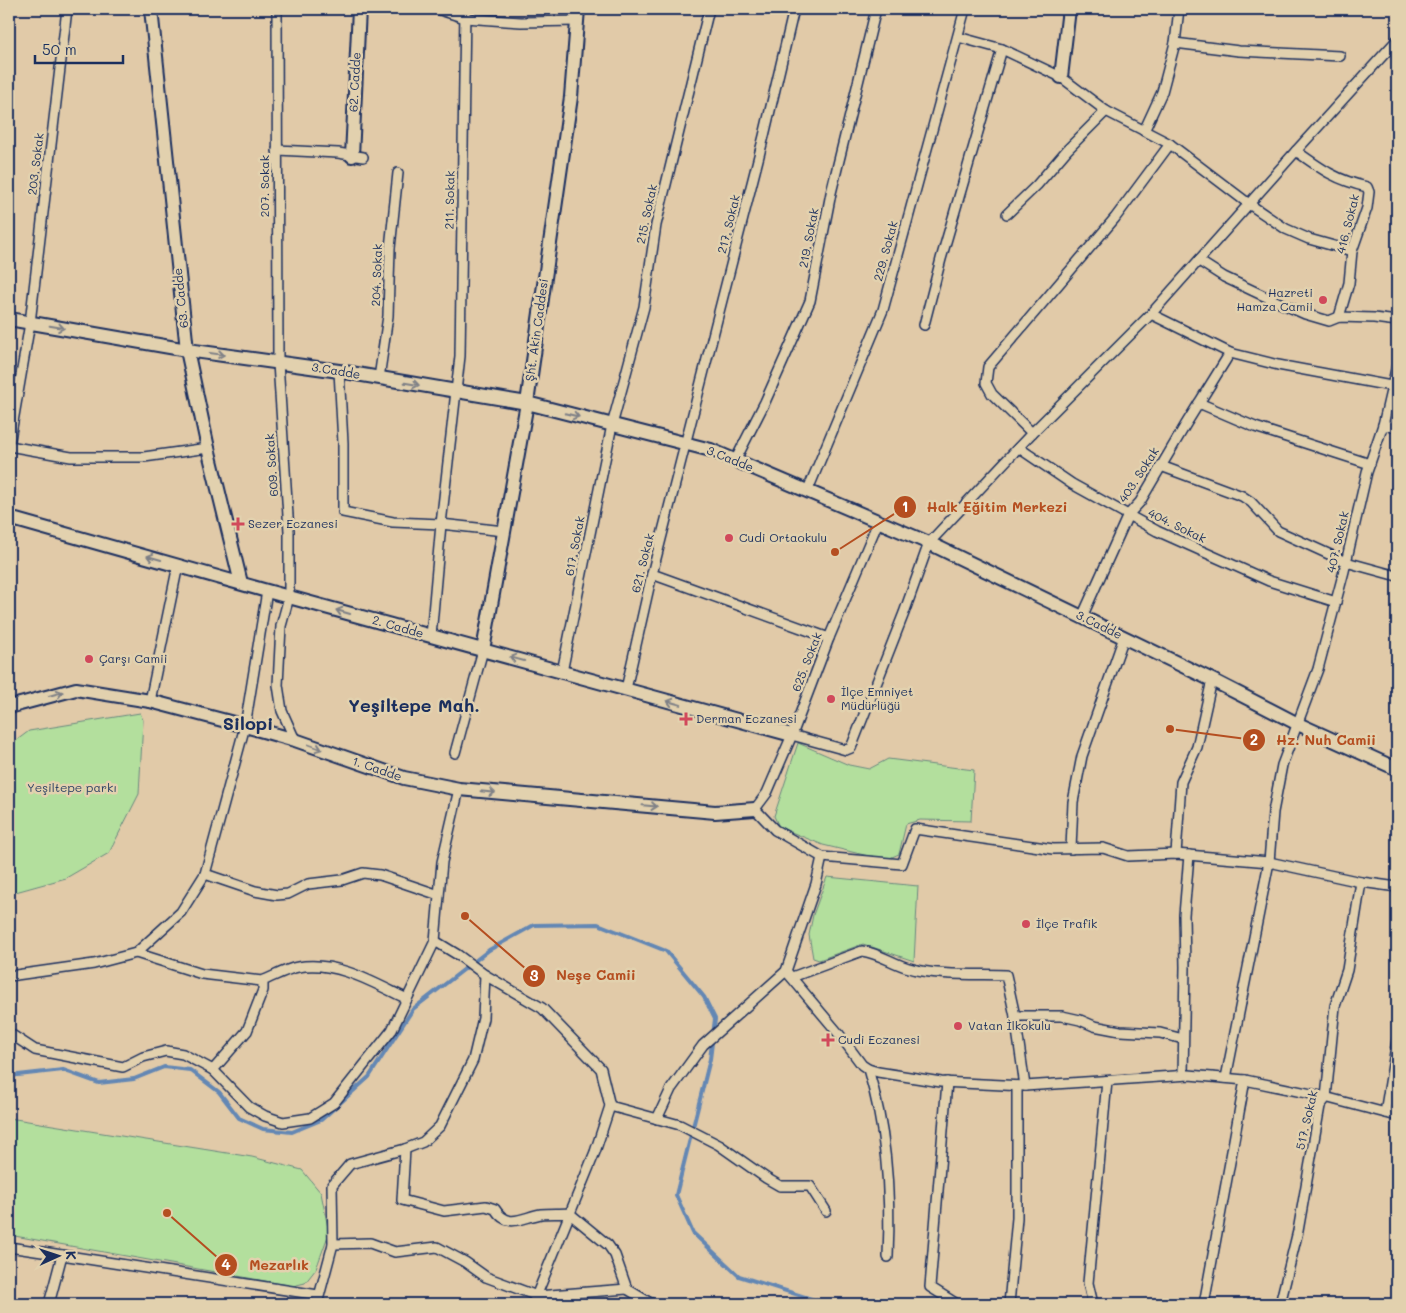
<svg xmlns="http://www.w3.org/2000/svg" width="1406" height="1313" viewBox="0 0 1406 1313" font-family="Mali,sans-serif">
<style>
.green{fill:#b3df9d;stroke:#67877e}
.lines{fill:none;stroke-linecap:round;stroke-linejoin:round}
.stream{stroke:#6387b4;stroke-width:4}
.street-casing{stroke:#1b2f5e;stroke-width:12}
.secondary-casing{stroke:#1b2f5e;stroke-width:16}
.street{stroke:#e2d1ae;stroke-width:9}
.secondary{stroke:#e2d1ae;stroke-width:12}
.oneway{stroke:#7e8086}
.poi-dot{fill:#d1495b;stroke:#e2d1ae;stroke-width:2}
.labels{text-anchor:middle;stroke-width:5;stroke-linejoin:round;paint-order:stroke}
.street-label{font-size:12px;fill:#1b2f5e;stroke:#e2d1ae}
.poi-label{font-size:12px;fill:#1b2f5e;stroke:#e2d1ae;text-anchor:start}
.park-label{font-size:12px;fill:#2a4164;stroke:#e2d1ae}
.district-label{font-size:18px;font-weight:bold;fill:#1b2f5e;stroke:#e2d1ae}
.leader{fill:none;stroke:#b54e20;stroke-width:2}
.callout-dot{fill:#b54e20;stroke:#e2d1ae;stroke-width:2}
.mark-label{font-size:15px;text-anchor:middle;font-weight:bold;fill:#fff}
.callout-label{font-size:14px;text-anchor:middle;font-weight:bold;fill:#b54e20;stroke:#e2d1ae;stroke-width:5;stroke-linejoin:round;paint-order:stroke}
</style>
<rect width="100%" height="100%" fill="#e1caa8"/>
<filter id="ink" filterUnits="userSpaceOnUse"><feTurbulence type="fractalNoise" baseFrequency=".02" numOctaves="2"/><feDisplacementMap in="SourceGraphic" scale="10" xChannelSelector="R" yChannelSelector="G"/><feConvolveMatrix kernelMatrix="1 2 1 2 8 2 1 2 1" color-interpolation-filters="sRGB"/></filter>
<g filter="url(#ink)">
<!-- green -->
<g class="green">
<polygon points="140,713 143,720 139,794 109,853 66,878 12,893 9,892 9,746 29,731"/>
<polygon points="798,743 849,765 869,769 888,759 974,770 971,821 920,820 906,824 899,854 885,860 823,845 779,827 774,816"/>
<polygon points="827,877 918,886 914,961 863,944 819,960 813,958 809,935 813,915"/>
<polygon points="9,1118 252,1157 302,1170 321,1193 329,1233 316,1269 305,1283 293,1286 9,1235"/>
</g>
<g class="lines">
<!-- stream -->
<polyline class="stream" points="9,1076 63,1070 99,1083 134,1079 164,1067 190,1070 219,1092 239,1118 263,1129 292,1132 321,1120 369,1077 413,1009 489,950 534,925 598,924 666,951 704,997 715,1019 710,1059 676,1195 693,1233 739,1276 827,1304"/>
<!-- street casing -->
<g class="street-casing">
<g id="street">
<polyline points="277,9 278,363 289,531 289,597 281,626 278,685 282,711 295,740"/>
<polyline points="437,9 465,18 521,22 577,21"/>
<polyline points="958,37 1002,49 1061,77 1106,111 1170,144 1249,204 1286,229 1309,239 1352,251"/>
<polyline points="1175,43 1239,51 1340,56"/>
<polyline points="1144,131 1162,92 1175,43 1179,9"/>
<polyline points="277,150 338,153 363,157"/>
<path d="M1296,151C1321,169 1336,180 1367,187L1369,192L1367,208L1352,251L1349,283L1339,317"/>
<polyline points="1007,214 1037,185 1067,150 1106,111"/>
<polyline points="1199,261 1224,277 1262,295 1305,314 1329,321 1339,317 1374,318 1397,321"/>
<polyline points="1151,314 1230,353 1278,365 1391,386"/>
<polyline points="924,325 941,259 1002,49"/>
<polyline points="339,371 343,443 343,512 393,522 441,524 504,531"/>
<polyline points="379,378 388,316 390,248 398,173"/>
<polyline points="1199,403 1255,427 1370,464"/>
<polyline points="1383,425 1397,428"/>
<polyline points="1032,433 992,394 986,383 988,367 1115,218 1170,144"/>
<polyline points="9,445 30,323 67,9"/>
<polyline points="9,446 71,457 144,457 208,448"/>
<polyline points="1019,448 1072,484 1157,531 1269,581 1336,602"/>
<polyline points="735,461 765,402 810,301 831,193 876,9"/>
<polyline points="1161,466 1242,496 1251,502 1278,531 1346,562 1397,576"/>
<polyline points="807,492 883,310 965,9"/>
<polyline points="878,522 829,638 792,735 767,793 755,809 775,830 822,857 902,864 915,829 1053,849 1103,848 1128,856 1176,854 1269,862 1361,882 1397,887"/>
<polyline points="652,574 829,638"/>
<polyline points="1082,617 1128,515 1140,502 1186,424 1230,353"/>
<polyline points="431,636 441,524 460,356 465,9"/>
<polyline points="562,672 612,425 644,307 656,225 709,9"/>
<polyline points="626,689 652,574 764,136 794,9"/>
<polyline points="150,701 178,565"/>
<polyline points="788,734 846,750 851,748 904,613 929,543 1032,433 1151,314 1296,151 1397,40"/>
<polyline points="455,753 483,650"/>
<polyline points="1071,849 1073,802 1082,756 1124,637"/>
<polyline points="1176,854 1181,782 1197,747 1212,680"/>
<polyline points="205,874 255,891 277,895 288,894 308,884 342,880 363,873 380,875 439,895"/>
<polyline points="435,941 458,955 485,975 542,1008 601,1069 610,1106 595,1152 533,1304"/>
<polyline points="136,953 202,974 262,981 263,984 263,990 247,1031 213,1070"/>
<polyline points="786,971 839,1034 862,1065 868,1069 878,1072 941,1082 1025,1086 1189,1075 1245,1080 1321,1096 1397,1116"/>
<polyline points="9,976 94,964 136,953 181,912 205,874 245,726 267,591"/>
<path d="M792,977L862,951C879,953 893,964 909,968C935,976 978,974 1006,975L1015,1016L1025,1086"/>
<path d="M262,981C273,977 286,969 298,967C336,960 374,983 407,999"/>
<polyline points="1015,1016 1062,1016 1080,1020 1094,1026 1120,1031 1160,1033 1183,1039"/>
<polyline points="9,1033 35,1050 123,1067 143,1057 166,1051 183,1054 213,1070 249,1107 265,1116 283,1122 310,1118 334,1103 392,1030 435,941 442,862 459,789"/>
<path d="M868,1069C887,1131 891,1193 888,1257"/>
<polyline points="1183,1075 1185,967 1184,915 1189,855"/>
<polyline points="1226,1078 1269,862 1273,812 1282,765 1318,669 1344,571 1367,472 1383,425 1397,365"/>
<polyline points="947,1082 930,1287 957,1304"/>
<polyline points="610,1106 680,1125 719,1145 766,1178 780,1186 810,1186 826,1211"/>
<polyline points="1385,1113 1397,1040"/>
<polyline points="657,1119 671,1089 703,1045 786,971 816,884 822,857"/>
<path d="M405,1149L402,1200L444,1211L486,1206L495,1209C508,1230 523,1217 541,1214C550,1213 560,1214 569,1213L608,1245L615,1255L627,1289L652,1304"/>
<polyline points="333,1244 370,1243 395,1252 437,1247 465,1262 486,1277 537,1296 627,1289"/>
<polyline points="9,1247 62,1255 49,1304"/>
<polyline points="62,1255 318,1295"/>
<polyline points="317,1304 333,1244 332,1185 350,1164 405,1149 423,1142 440,1126 473,1060 483,1018 485,975"/>
<polyline points="1009,1304 1017,1218 1017,1086"/>
<polyline points="1093,1304 1088,1283 1107,1081"/>
<polyline points="1204,1304 1245,1080"/>
<polyline points="1280,1304 1298,1231 1320,1106 1326,1098 1335,1006 1347,970 1361,882"/>
</g>
</g>
<!-- secondary casing -->
<g class="secondary-casing">
<g id="secondary">
<polyline points="151,9 187,350 208,448 241,583"/>
<polyline points="1061,77 1069,9"/>
<polyline points="352,156 359,9"/>
<polyline points="9,319 187,350 339,371 527,403 711,450 929,543 1212,680 1298,724 1397,769"/>
<polyline points="9,518 267,591 788,734"/>
<polyline points="483,650 527,403 571,97 578,9"/>
<polyline points="9,707 76,689 150,701 245,726 295,740 404,778 459,789 715,812 755,809"/>
</g>
</g>
<!-- street -->
<use href="#street" class="street"/>
<!-- secondary -->
<use href="#secondary" class="secondary"/>
</g>
<!-- one-way arrows -->
<defs><path id="oneway-shaft" d="M-6 0H5M1.5-3L5.5 0L1.5 3" fill="none" stroke-width="1.6" stroke-linecap="round" stroke-linejoin="round" transform="scale(1.25)"/></defs>
<g class="oneway">
<use href="#oneway-shaft" transform="translate(57 327) rotate(10)"/>
<use href="#oneway-shaft" transform="translate(217 354) rotate(8)"/>
<use href="#oneway-shaft" transform="translate(412 384) rotate(10)"/>
<use href="#oneway-shaft" transform="translate(572 415) rotate(14)"/>
<use href="#oneway-shaft" transform="translate(154 558) rotate(-164)"/>
<use href="#oneway-shaft" transform="translate(343 612) rotate(-164)"/>
<use href="#oneway-shaft" transform="translate(517 659) rotate(-165)"/>
<use href="#oneway-shaft" transform="translate(56 694) rotate(-16)"/>
<use href="#oneway-shaft" transform="translate(674 703) rotate(-164)"/>
<use href="#oneway-shaft" transform="translate(315 747) rotate(20)"/>
<use href="#oneway-shaft" transform="translate(488 792) rotate(6)"/>
<use href="#oneway-shaft" transform="translate(650 806) rotate(5)"/>
</g>
</g>
<!-- markers -->
<g class="poi-dot">
<circle cx="1323" cy="300" r="5"/>
<path d="M235.5 516.5h5v5h5v5h-5v5h-5v-5h-5v-5h5z"/>
<circle cx="729" cy="538" r="5"/>
<circle cx="89" cy="659" r="5"/>
<circle cx="831" cy="699" r="5"/>
<path d="M683.5 711.5h5v5h5v5h-5v5h-5v-5h-5v-5h5z"/>
<circle cx="1026" cy="924" r="5"/>
<circle cx="958" cy="1026" r="5"/>
<path d="M825.5 1032.5h5v5h5v5h-5v5h-5v-5h-5v-5h5z"/>
</g>
<g class="labels">
<!-- street labels -->
<g class="street-label">
<text transform="translate(355 82) rotate(-87)" y="4">62. Cadde</text>
<text transform="translate(36 164) rotate(-83)" y="4">203. Sokak</text>
<text transform="translate(265 186) rotate(-90)" y="4">207. Sokak</text>
<text transform="translate(450 200) rotate(-89)" y="4">211. Sokak</text>
<text transform="translate(647 214) rotate(-78)" y="4">215. Sokak</text>
<text transform="translate(729 224) rotate(-76)" y="4">217. Sokak</text>
<text transform="translate(1348 224) rotate(-76)" y="4">416. Sokak</text>
<text transform="translate(809 238) rotate(-79)" y="4">219. Sokak</text>
<text transform="translate(886 251) rotate(-75)" y="4">229. Sokak</text>
<text transform="translate(377 275) rotate(-88)" y="4">204. Sokak</text>
<text transform="translate(181 298) rotate(-96)" y="4">63. Cadde</text>
<text transform="translate(537 330) rotate(-82)" y="4">Şht. Akin Caddesi</text>
<text transform="translate(336 371) rotate(9)" y="4">3.Cadde</text>
<text transform="translate(730 459) rotate(22)" y="4">3.Cadde</text>
<text transform="translate(272 465) rotate(-94)" y="4">609. Sokak</text>
<text transform="translate(1139 475) rotate(-57)" y="4">403. Sokak</text>
<text transform="translate(1177 526) rotate(26)" y="4">404. Sokak</text>
<text transform="translate(1338 542) rotate(-77)" y="4">407. Sokak</text>
<text transform="translate(575 546) rotate(-79)" y="4">617. Sokak</text>
<text transform="translate(643 563) rotate(-76)" y="4">621. Sokak</text>
<text transform="translate(1099 625) rotate(26)" y="4">3.Cadde</text>
<text transform="translate(398 627) rotate(16)" y="4">2. Cadde</text>
<text transform="translate(807 662) rotate(-69)" y="4">625. Sokak</text>
<text transform="translate(377 769) rotate(19)" y="4">1. Cadde</text>
<text transform="translate(1307 1120) rotate(-77)" y="4">517. Sokak</text>
</g>
<!-- poi labels -->
<g class="poi-label">
<text x="1313" y="297" text-anchor="end">Hazreti<tspan x="1313" dy="14">Hamza Camii</tspan></text>
<text x="248" y="528">Sezer Eczanesi</text>
<text x="739" y="542">Cudi Ortaokulu</text>
<text x="99" y="663">Çarşı Camii</text>
<text x="841" y="696">İlçe Emniyet<tspan x="841" dy="14">Müdürlüğü</tspan></text>
<text x="696" y="723">Derman Eczanesi</text>
<text x="1036" y="928">İlçe Trafik</text>
<text x="968" y="1030">Vatan İlkokulu</text>
<text x="838" y="1044">Cudi Eczanesi</text>
</g>
<!-- park labels -->
<g class="park-label">
<text x="72" y="792">Yeşiltepe parkı</text>
</g>
<!-- district labels -->
<g class="district-label">
<text x="414" y="712">Yeşiltepe Mah.</text>
<text x="248" y="730">Silopi</text>
</g>
</g>
<!-- callouts -->
<path class="leader" d="M835 552L905 507M1170 729L1254 740M465 916L534 976M167 1213L226 1265"/>
<g class="callout-dot">
<circle cx="835" cy="552" r="5"/>
<circle cx="1170" cy="729" r="5"/>
<circle cx="465" cy="916" r="5"/>
<circle cx="167" cy="1213" r="5"/>
<circle cx="905" cy="507" r="12"/>
<circle cx="1254" cy="740" r="12"/>
<circle cx="534" cy="976" r="12"/>
<circle cx="226" cy="1265" r="12"/>
</g>
<g class="mark-label">
<text x="905" y="512">1</text>
<text x="1254" y="745">2</text>
<text x="534" y="981">3</text>
<text x="226" y="1270">4</text>
</g>
<g class="callout-label">
<text x="997" y="512">Halk Eğitim Merkezi</text>
<text x="1326" y="745">Hz. Nuh Camii</text>
<text x="596" y="980">Neşe Camii</text>
<text x="279" y="1270">Mezarlık</text>
</g>
<!-- margin -->
<rect width="1406" height="1313" fill="none" stroke="#e2d1ae" stroke-width="30"/>
<rect x="15" y="15" width="1376" height="1283" fill="none" stroke="#1b2f5e" stroke-width="2" filter="url(#ink)"/>
<!-- north arrow -->
<g transform="translate(58 1256) rotate(87)" stroke="#e2d1ae" stroke-width="4" paint-order="stroke">
<path d="M0-4L9 19L0 12L-9 19Z" fill="#1b2f5e"/>
<text y="-8" font-size="14" font-weight="bold" text-anchor="middle" fill="#1b2f5e">K</text>
</g>
<!-- scale -->
<path d="M35 55v8h88v-8" fill="none" stroke="#1b2f5e" stroke-width="2.5"/>
<text x="42" y="55" font-size="15" fill="#1b2f5e" stroke="#e2d1ae" stroke-width="4" paint-order="stroke">50 m</text>
</svg>
